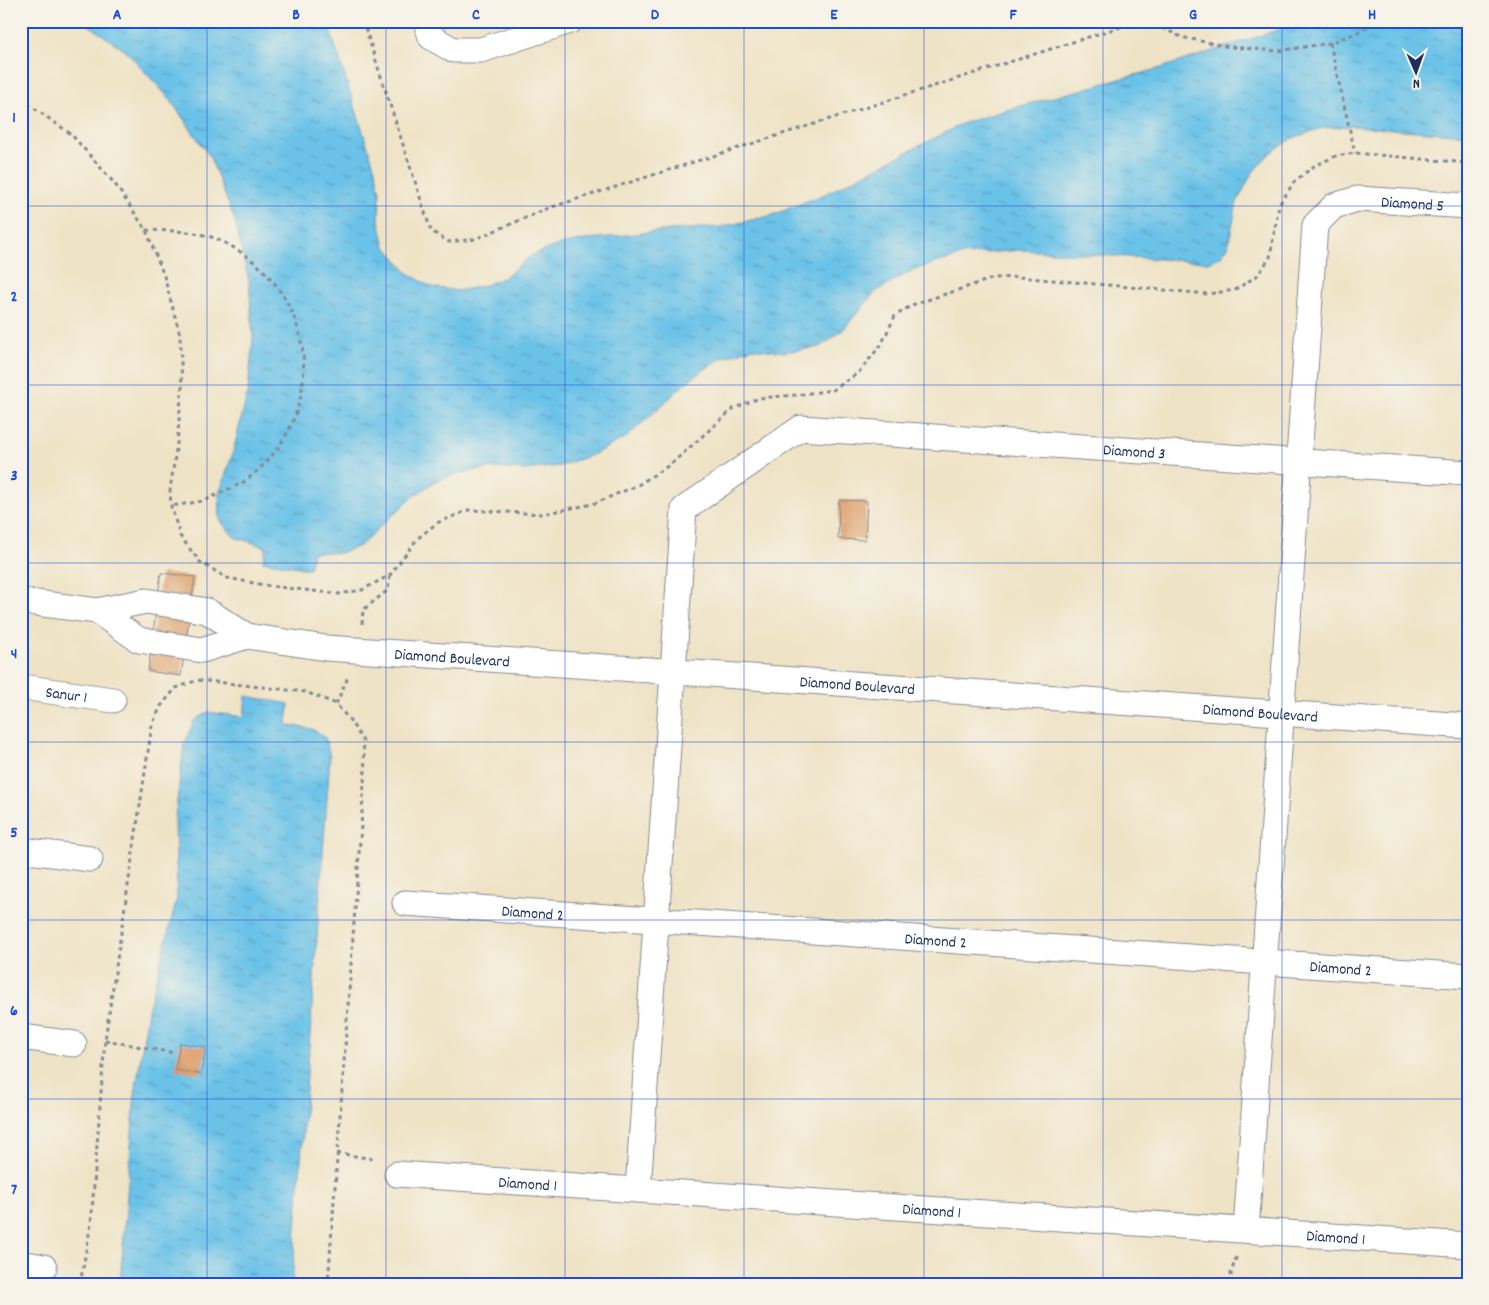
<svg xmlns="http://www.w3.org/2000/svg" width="1489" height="1305" viewBox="0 0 1489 1305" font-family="Dekko,sans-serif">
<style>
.water{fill:url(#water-ripples);stroke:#4378a3}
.building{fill:#d9955d}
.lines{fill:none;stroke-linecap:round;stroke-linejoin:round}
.street-casing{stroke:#858992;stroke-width:27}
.path{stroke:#858992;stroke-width:3;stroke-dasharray:4 4;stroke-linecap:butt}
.street{stroke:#fff;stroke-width:25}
.grid{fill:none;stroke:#1d4ed8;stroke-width:1;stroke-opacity:0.55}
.labels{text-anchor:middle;stroke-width:5;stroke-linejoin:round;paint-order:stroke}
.street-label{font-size:16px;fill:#1b2f5e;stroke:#f7f3e8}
.neatline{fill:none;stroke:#1d4ed8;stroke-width:2}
.grid-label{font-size:16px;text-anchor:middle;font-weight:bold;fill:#1d4ed8}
</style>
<defs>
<pattern id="water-ripples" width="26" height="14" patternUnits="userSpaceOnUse" patternTransform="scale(1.25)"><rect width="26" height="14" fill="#6bc2e8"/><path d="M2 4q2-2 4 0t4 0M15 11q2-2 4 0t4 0" fill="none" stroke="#579ebf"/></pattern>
</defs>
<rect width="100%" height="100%" fill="#f7f3e8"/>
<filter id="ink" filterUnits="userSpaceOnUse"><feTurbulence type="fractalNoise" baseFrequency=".02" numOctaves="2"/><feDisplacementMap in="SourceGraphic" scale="10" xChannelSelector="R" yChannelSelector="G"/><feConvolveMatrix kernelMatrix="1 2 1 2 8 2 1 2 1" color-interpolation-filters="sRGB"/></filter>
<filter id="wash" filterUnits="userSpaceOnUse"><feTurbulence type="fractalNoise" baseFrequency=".0096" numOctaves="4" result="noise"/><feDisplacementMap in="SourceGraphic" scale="20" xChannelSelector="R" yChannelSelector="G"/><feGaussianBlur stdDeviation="1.12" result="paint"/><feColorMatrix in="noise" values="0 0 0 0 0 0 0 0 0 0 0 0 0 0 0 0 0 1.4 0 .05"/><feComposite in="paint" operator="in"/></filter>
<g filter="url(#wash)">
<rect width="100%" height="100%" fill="#efe3c6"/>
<!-- water -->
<g class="water">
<polygon points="83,21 327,21 376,172 380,193 379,221 385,246 408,273 431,287 458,291 486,285 505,277 531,256 555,246 590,239 671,230 721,227 773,215 827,193 964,123 1006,110 1161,68 1278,30 1300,21 1468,21 1468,135 1351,126 1322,128 1293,138 1270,153 1252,173 1237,202 1228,247 1220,257 1208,262 1020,250 963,255 913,270 875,292 842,331 820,347 784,352 752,348 720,359 688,381 627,437 594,454 560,466 524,470 492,468 459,473 435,481 410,499 360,546 340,553 313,552 309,569 263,561 266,547 234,537 220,520 219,494 232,456 248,391 253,338 249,281 234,218 210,157 169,98 128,53"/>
<polygon points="246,696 289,704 287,725 312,729 325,737 330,756 292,1284 120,1284 135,1094 148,1011 177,898 175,818 184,745 194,721 208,712 244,717"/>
</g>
<g id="blocks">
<!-- building -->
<g class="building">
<polygon points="839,500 867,501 865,540 838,539"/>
<polygon points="161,573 195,577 181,676 148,671"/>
<polygon points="180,1043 206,1047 201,1074 175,1070"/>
</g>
</g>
</g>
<g filter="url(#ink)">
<use href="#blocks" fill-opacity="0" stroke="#858992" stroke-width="1"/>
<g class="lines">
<!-- street casing -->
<g class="street-casing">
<g id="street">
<polyline points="426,21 431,37 453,50 481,50 570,21"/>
<path id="s1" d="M21,601L97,611L146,601L178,606L207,611L247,636L326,648L1468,726"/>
<polyline points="97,611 139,640 202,650 247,636"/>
<path id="s2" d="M21,687L113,700"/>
<polyline points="21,850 90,859"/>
<path id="s3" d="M405,903L1468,976"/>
<polyline points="21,1037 74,1044"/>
<path id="s4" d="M397,1174L1468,1245"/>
<path id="s5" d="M638,1190L684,509L801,428L1468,473"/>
<path id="s6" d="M1246,1230L1315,225L1334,206L1357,199L1468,206"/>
<polyline points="21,1263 44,1267"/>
</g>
</g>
<!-- path -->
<g class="path">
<polyline points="363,21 431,231 449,242 475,239 549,208 1139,21"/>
<polyline points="1148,21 1181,37 1230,47 1278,51 1330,43 1361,31 1378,21"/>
<polyline points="1330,43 1355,153"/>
<polyline points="21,99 71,134 115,184 146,230 164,276 180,335 182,387 177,443 170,490 171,506 180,536 200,562 227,578 270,586 339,594 362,590 390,575 418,538 437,523 469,510 542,514 593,504 638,485 671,464 733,409 759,398 796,395 833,390 858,373 881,345 895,316 912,305 994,278 1018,277 1208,294 1235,290 1258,275 1270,257 1279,205 1294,182 1314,166 1336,156 1355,153 1468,163"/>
<path d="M146,230C171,231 198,230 221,241C321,288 333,419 242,483C238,485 233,487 229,489C222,492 215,496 208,499C197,503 183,504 171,506"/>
<polyline points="362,624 363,610 388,590 390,575"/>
<polyline points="336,704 348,677"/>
<polyline points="105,1040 174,1053"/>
<polyline points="337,1153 373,1159 376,1160"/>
<polyline points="80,1284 91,1224 105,1040 152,725 161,706 176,688 198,680 306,692 336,704 349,719 363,741 365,770 328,1284"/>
<polyline points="1232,1284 1231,1273 1237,1255"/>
</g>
<!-- street -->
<use href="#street" class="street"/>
</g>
</g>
<!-- grid -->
<path class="grid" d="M207,21V1284M386,21V1284M565,21V1284M744,21V1284M924,21V1284M1103,21V1284M1282,21V1284M21,206H1468M21,385H1468M21,563H1468M21,742H1468M21,920H1468M21,1099H1468"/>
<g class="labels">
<!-- street labels -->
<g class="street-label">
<text dy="6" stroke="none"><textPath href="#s6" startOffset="1114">Diamond 5</textPath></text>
<text dy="6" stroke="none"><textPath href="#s5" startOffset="1159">Diamond 3</textPath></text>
<text dy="6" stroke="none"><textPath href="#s1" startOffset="442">Diamond Boulevard</textPath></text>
<text dy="6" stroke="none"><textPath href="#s1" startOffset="848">Diamond Boulevard</textPath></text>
<text dy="6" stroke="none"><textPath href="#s2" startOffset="46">Sanur 1</textPath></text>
<text dy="6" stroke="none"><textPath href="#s1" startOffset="1252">Diamond Boulevard</textPath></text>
<text dy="6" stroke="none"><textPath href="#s3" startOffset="128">Diamond 2</textPath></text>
<text dy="6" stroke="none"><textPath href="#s3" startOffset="532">Diamond 2</textPath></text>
<text dy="6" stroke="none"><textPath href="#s3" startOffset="938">Diamond 2</textPath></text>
<text dy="6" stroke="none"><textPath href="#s4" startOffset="131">Diamond 1</textPath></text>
<text dy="6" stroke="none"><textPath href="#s4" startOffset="536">Diamond 1</textPath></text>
<text dy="6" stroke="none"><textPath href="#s4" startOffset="941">Diamond 1</textPath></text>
</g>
</g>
<!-- margin -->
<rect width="1489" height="1305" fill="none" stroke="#f7f3e8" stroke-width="55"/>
<!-- north arrow -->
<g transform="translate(1416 72) rotate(178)" stroke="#f7f3e8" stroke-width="4" paint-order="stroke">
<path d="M0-4L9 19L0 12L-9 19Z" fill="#1b2f5e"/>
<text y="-8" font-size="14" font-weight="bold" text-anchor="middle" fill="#1b2f5e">N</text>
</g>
<rect x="28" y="28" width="1434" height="1250" class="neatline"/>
<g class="grid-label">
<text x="117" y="19">A</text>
<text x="296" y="19">B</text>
<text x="476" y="19">C</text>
<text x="655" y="19">D</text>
<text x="834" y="19">E</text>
<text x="1013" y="19">F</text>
<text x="1193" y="19">G</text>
<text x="1372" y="19">H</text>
<text x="14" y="122">1</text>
<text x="14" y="301">2</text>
<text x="14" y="480">3</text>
<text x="14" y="658">4</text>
<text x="14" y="837">5</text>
<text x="14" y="1015">6</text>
<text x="14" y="1194">7</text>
</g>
</svg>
